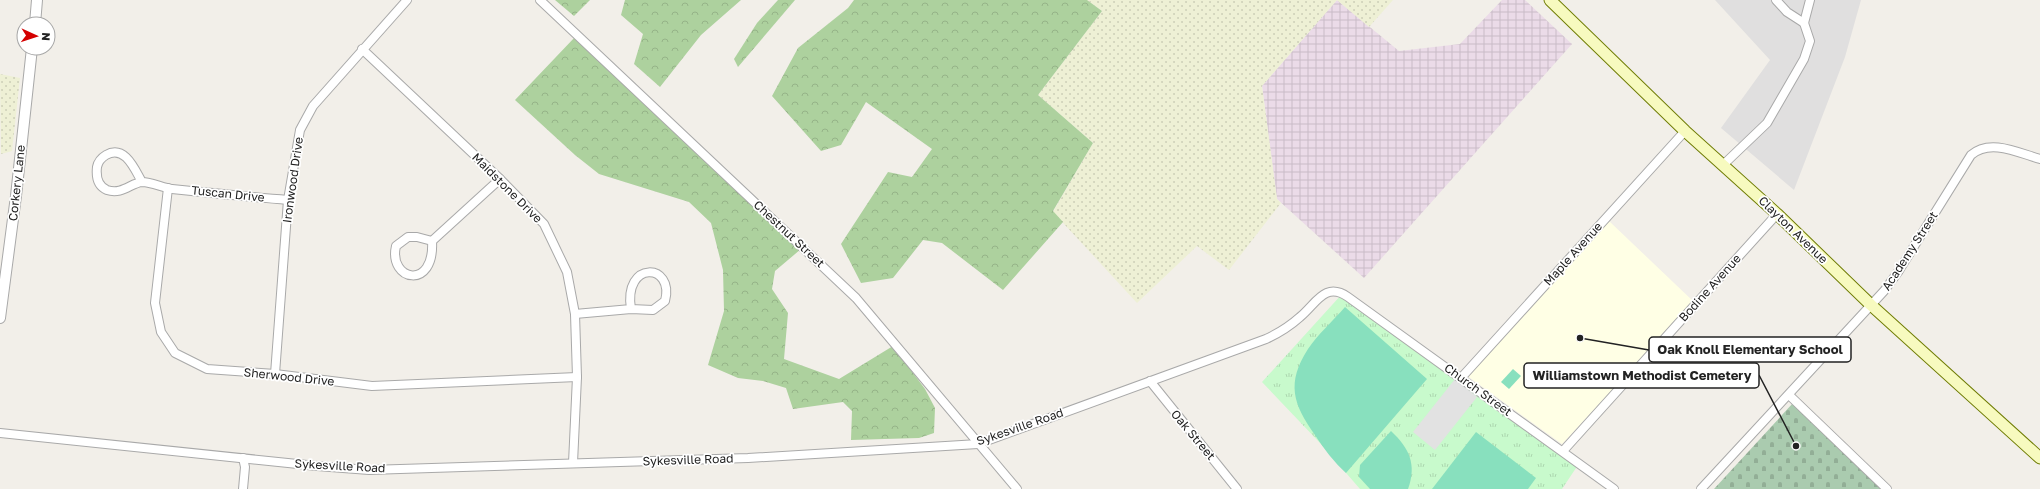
<svg xmlns="http://www.w3.org/2000/svg" width="2040" height="489" viewBox="0 0 2040 489" font-family="'Golos Text',sans-serif">
<style>
.residential{fill:#e0dfdf}
.industrial{fill:url(#industrial-grid)}
.education{fill:#ffffe5}
.farmland{fill:url(#farmland-dots)}
.forest{fill:url(#forest-crowns)}
.cemetery{fill:url(#cemetery-stones)}
.park{fill:url(#park-tufts)}
.pitch{fill:#88e0be}
.parking{fill:#e2e2e2}
.lines{fill:none;stroke-linecap:round;stroke-linejoin:round}
.minor-casing{stroke:#a9a9a9;stroke-width:10}
.tertiary-casing{stroke:#a9a9a9;stroke-width:12}
.secondary-casing{stroke:#707d05;stroke-width:13}
.minor{stroke:#fff;stroke-width:8}
.tertiary{stroke:#fff;stroke-width:10}
.secondary{stroke:#f7fabf;stroke-width:11}
.labels{text-anchor:middle;stroke-width:3.5;stroke-linejoin:round;paint-order:stroke}
.street-label{font-size:12px;fill:#222;stroke:#fff}
.leader{fill:none;stroke:#222;stroke-width:1.5}
.callout-dot{fill:#222;stroke:#fff;stroke-width:1.5}
.callout{fill:#fff;stroke:#222;stroke-width:1.5}
.callout-label{font-size:13px;text-anchor:middle;font-weight:bold;fill:#222}
</style>
<defs>
<pattern id="industrial-grid" width="8" height="8" patternUnits="userSpaceOnUse"><rect width="8" height="8" fill="#ebdbe8"/><path d="M0 4h8M4 0v8" fill="none" stroke="#c9bcc7"/></pattern>
<pattern id="farmland-dots" width="8" height="8" patternUnits="userSpaceOnUse"><rect width="8" height="8" fill="#eef0d5"/><path d="M2 2h.1M6 6h.1" fill="none" stroke="#ccceb7" stroke-width="1.8" stroke-linecap="round"/></pattern>
<pattern id="forest-crowns" width="20" height="18" patternUnits="userSpaceOnUse"><rect width="20" height="18" fill="#add19e"/><path d="M2 6a3 3 0 1 1 6 0M12 15a3 3 0 1 1 6 0" fill="none" stroke="#95b388"/></pattern>
<pattern id="cemetery-stones" width="16" height="16" patternUnits="userSpaceOnUse"><rect width="16" height="16" fill="#aacbaf"/><path d="M2 7V4a2 2 0 0 1 4 0v3zM10 15v-3a2 2 0 0 1 4 0v3z" fill="#92ae96"/></pattern>
<pattern id="park-tufts" width="24" height="20" patternUnits="userSpaceOnUse"><rect width="24" height="20" fill="#c8facc"/><path d="M3 7l-1-3M5 7V3M7 7l1-3M15 17l-1-3M17 17v-4M19 17l1-3" fill="none" stroke="#acd6af"/></pattern>
</defs>
<rect width="100%" height="100%" fill="#f2efe9"/>
<!-- residential -->
<polygon class="residential" points="1715,0 1861,0 1845,57 1794,190 1721,128 1770,60"/>
<!-- industrial -->
<polygon class="industrial" points="1337,0 1399,51 1460,44 1502,0 1525,0 1572,44 1364,278 1277,199 1262,86"/>
<!-- education -->
<polygon class="education" points="1609,221 1694,302 1562,444 1466,375"/>
<!-- farmland -->
<g class="farmland">
<polygon points="1087,0 1337,0 1262,86 1277,199 1281,203 1229,270 1197,246 1137,303 1053,212 1093,143 1038,95 1102,11"/>
<polygon points="1337,0 1393,0 1369,27"/>
<polygon points="0,74 20,78 12,151 1,154"/>
</g>
<!-- forest -->
<g class="forest">
<polygon points="555,0 590,0 574,16"/>
<polygon points="625,0 741,0 701,35 660,87 634,64 643,34 621,15"/>
<polygon points="778,0 795,0 738,67 734,59 757,23"/>
<polygon points="854,0 1087,0 1102,11 1038,95 1093,143 1053,211 1063,222 1003,290 942,243 923,240 893,278 861,283 841,244 888,172 912,177 932,149 866,102 841,145 821,151 772,96 798,48 848,8"/>
<path d="M575,37C649,109 727,178 801,249L775,271L772,289L788,313L784,359L839,379L893,346L925,389L935,408L934,433L919,438L851,440L852,411L843,402L793,409L786,388L763,381L738,378L708,365L724,311L723,270L711,223L689,202L599,174L575,155L515,100Z"/>
</g>
<!-- cemetery -->
<polygon class="cemetery" points="1793,403 1885,489 1714,489"/>
<!-- park -->
<polygon class="park" points="1342,294 1580,462 1562,489 1360,489 1320,443 1262,382"/>
<!-- pitch -->
<g class="pitch">
<path d="M1345,307L1427,379L1346,473C1334,462 1324,449 1315,435C1293,404 1286,383 1308,349C1318,334 1333,321 1345,307Z"/>
<polygon points="1513,369 1521,376 1509,389 1501,382"/>
<path d="M1391,431C1409,448 1417,464 1408,489H1370L1359,477L1360,465Z"/>
<polygon points="1476,432 1536,478 1528,489 1432,489"/>
</g>
<!-- parking -->
<polygon class="parking" points="1455,379 1477,397 1435,450 1413,432"/>
<g class="lines">
<!-- minor casing -->
<g class="minor-casing">
<g id="minor">
<polyline points="540,0 856,298 1017,489"/>
<polyline points="1776,0 1787,12 1804,23"/>
<polyline points="362,49 500,179 544,224 567,272 575,314 577,377 573,463"/>
<polyline points="1723,165 1767,123 1804,59 1810,41 1804,23 1810,0"/>
<path d="M142,182C135,170 125,144 106,155C101,158 98,162 97,167C96,176 97,186 107,190C122,195 131,183 142,182C152,182 163,188 172,189C211,193 250,197 288,200"/>
<polyline points="168,188 155,303 161,332 175,353 207,369 275,374 372,386 577,377"/>
<path d="M408,237H417L432,241C435,291 388,281 396,246Z"/>
<polyline points="432,241 500,179"/>
<path d="M575,314L631,309L653,310L665,301C675,263 623,260 631,309"/>
<polyline points="275,374 288,200 300,130 313,106 407,0"/>
<polyline points="1461,378 1685,131"/>
<polyline points="1150,381 1237,489"/>
<polyline points="1789,395 1887,489"/>
<path d="M0,433L317,466L369,470L748,458L978,444L1266,339C1279,333 1290,326 1300,317C1316,304 1325,281 1348,297L1614,489"/>
<polyline points="1563,451 1777,214"/>
<polyline points="243,458 245,467 243,489"/>
<path d="M1701,489L1884,291L1898,272L1971,155C1990,138 2019,153 2040,159"/>
</g>
</g>
<!-- tertiary casing -->
<g class="tertiary-casing">
<g id="tertiary">
<polyline points="35,24 37,0"/>
<polyline points="0,318 16,196 32,48"/>
</g>
</g>
<!-- secondary casing -->
<g class="secondary-casing">
<polyline id="secondary" points="1550,0 1685,131 1777,214 1871,305 2040,458"/>
</g>
<!-- minor -->
<use href="#minor" class="minor"/>
<!-- tertiary -->
<use href="#tertiary" class="tertiary"/>
<!-- secondary -->
<use href="#secondary" class="secondary"/>
</g>
<g class="labels">
<!-- street labels -->
<g class="street-label">
<text transform="translate(293 180) rotate(-82)" y="4">Ironwood Drive</text>
<text transform="translate(17 183) rotate(-84)" y="4">Corkery Lane</text>
<text transform="translate(507 188) rotate(45)" y="4">Maidstone Drive</text>
<text transform="translate(228 194) rotate(6)" y="4">Tuscan Drive</text>
<text transform="translate(1793 230) rotate(44)" y="4">Clayton Avenue</text>
<text transform="translate(789 234) rotate(43)" y="4">Chestnut Street</text>
<text transform="translate(1910 251) rotate(-57)" y="4">Academy Street</text>
<text transform="translate(1573 254) rotate(-48)" y="4">Maple Avenue</text>
<text transform="translate(1710 288) rotate(-48)" y="4">Bodine Avenue</text>
<text transform="translate(289 377) rotate(6)" y="4">Sherwood Drive</text>
<text transform="translate(1478 390) rotate(36)" y="4">Church Street</text>
<text transform="translate(1020 427) rotate(-19)" y="4">Sykesville Road</text>
<text transform="translate(1193 435) rotate(50)" y="4">Oak Street</text>
<text transform="translate(688 460) rotate(-2)" y="4">Sykesville Road</text>
<text transform="translate(340 466) rotate(3)" y="4">Sykesville Road</text>
</g>
</g>
<!-- callouts -->
<path class="leader" d="M1580 338L1649 350M1796 446L1759 375"/>
<g class="callout-dot">
<circle cx="1580" cy="338" r="4"/>
<circle cx="1796" cy="446" r="4"/>
</g>
<g class="callout">
<rect x="1649" y="337" width="202" height="25" rx="4"/>
<rect x="1524" y="363" width="235" height="25" rx="4"/>
</g>
<g class="callout-label">
<text x="1750" y="354">Oak Knoll Elementary School</text>
<text x="1642" y="380">Williamstown Methodist Cemetery</text>
</g>
<!-- north arrow -->
<g transform="translate(36 36) rotate(93)"><circle r="19" fill="#ffffff" stroke="#a7a7a7"/>
<path d="M0-3L7 15L0 10L-7 15Z" fill="#d40000"/>
<text y="-6" font-size="11" font-weight="bold" text-anchor="middle" fill="#222222">N</text>
</g>
</svg>
